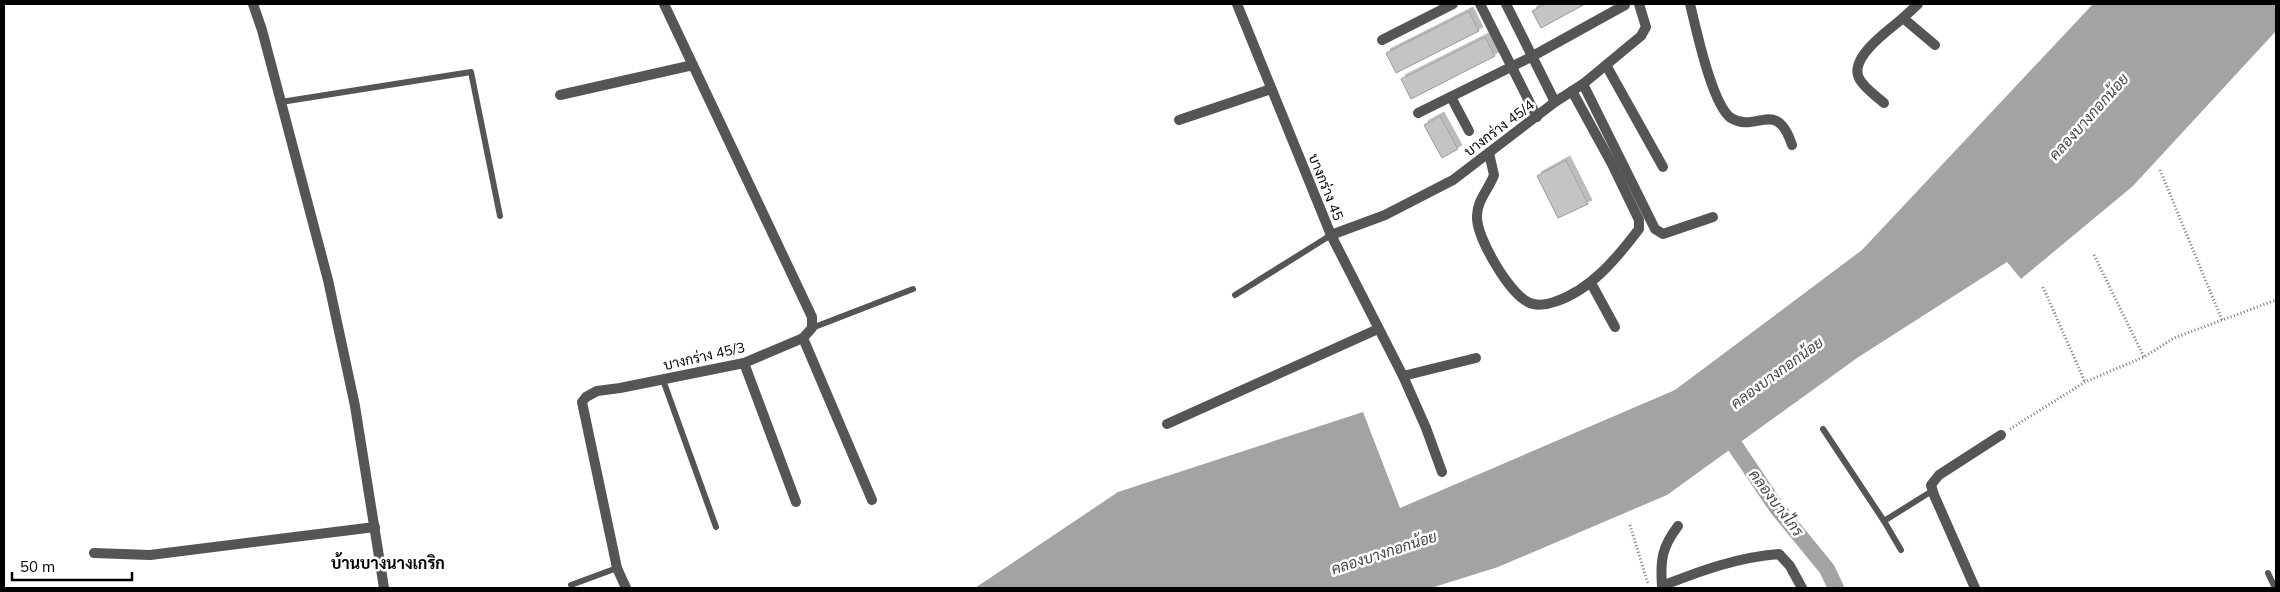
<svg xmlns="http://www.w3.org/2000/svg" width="2280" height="592" viewBox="0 0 2280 592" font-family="Mulish,Sarabun,sans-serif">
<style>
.water{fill:#a3a3a3}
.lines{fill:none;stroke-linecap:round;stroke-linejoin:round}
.canal{stroke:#a3a3a3;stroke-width:16}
.building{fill:#c4c4c4;stroke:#999;filter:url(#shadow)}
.path{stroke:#777;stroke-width:3;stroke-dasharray:1 2.5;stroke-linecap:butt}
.service{stroke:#555;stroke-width:6}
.minor{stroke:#555;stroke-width:10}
.labels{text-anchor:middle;stroke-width:5;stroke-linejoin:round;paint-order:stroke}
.street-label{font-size:14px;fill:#000;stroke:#fff}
.water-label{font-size:15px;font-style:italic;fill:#444;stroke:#fff}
.quarter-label{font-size:16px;font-weight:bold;fill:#000;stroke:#fff}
</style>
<defs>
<filter id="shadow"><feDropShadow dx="4" dy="-4" stdDeviation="0" flood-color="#0004"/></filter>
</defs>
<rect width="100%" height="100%" fill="#fff"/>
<!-- water -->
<polygon class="water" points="2093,4 2276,4 2276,31 2133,186 2021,279 2007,262 1857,358 1667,495 1498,567 1431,588 975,588 1118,492 1363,412 1400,508 1675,390 1862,250"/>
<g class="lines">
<!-- canal -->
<polyline class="canal" points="1723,428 1777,508 1827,569 1836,588"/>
</g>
<!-- building -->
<g class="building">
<polygon points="1545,4 1585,4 1541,28 1532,11"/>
<polygon points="1469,11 1479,31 1396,73 1386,53"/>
<polygon points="1485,37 1495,56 1411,99 1401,79"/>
<polygon points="1440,116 1458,149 1442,158 1424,125"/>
<polygon points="1566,160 1588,204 1558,218 1537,176"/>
</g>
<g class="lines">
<!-- path -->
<g class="path">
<polyline points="2160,170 2222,320"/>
<polyline points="2094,255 2144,357"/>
<polyline points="2043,287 2085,382"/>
<polyline points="2010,429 2085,382 2144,357 2174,338 2276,300"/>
<polyline points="1630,525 1648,584"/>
</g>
<!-- service -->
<g class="service">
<polyline points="281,102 471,72 500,216"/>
<polyline points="1235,295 1331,235"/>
<polyline points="812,328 913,289"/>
<polyline points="663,380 716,527"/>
<polyline points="1823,429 1884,521 1932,491"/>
<polyline points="1884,521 1901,550"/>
<polyline points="2268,573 2275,588"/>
<polyline points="571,585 617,568"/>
</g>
<!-- minor -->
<g class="minor">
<polyline points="253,4 262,30 328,280 355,406 384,588"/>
<polyline points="1237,4 1331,235 1403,376 1426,428 1442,472"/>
<polyline points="1480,4 1537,117"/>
<polyline points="1506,4 1555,102"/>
<path d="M1690,4C1696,28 1712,105 1731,118C1757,134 1776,97 1792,145"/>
<polyline points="1918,4 1903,18 1935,45"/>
<polyline points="1382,40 1453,4"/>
<polyline points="1606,65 1663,167"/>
<polyline points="1583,84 1655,229 1663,234 1713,217"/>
<polyline points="560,95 693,65"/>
<polyline points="1451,97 1469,131"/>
<path d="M1884,103C1876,96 1863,87 1859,78C1849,57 1889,30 1903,18"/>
<polyline points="1418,113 1531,57 1625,5"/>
<polyline points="1179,120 1271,89"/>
<path d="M1489,153L1494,175C1489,189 1477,200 1477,216C1476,237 1509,293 1528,302C1534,306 1547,305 1554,302C1590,291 1617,258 1639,229V220L1612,164L1572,91"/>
<polyline points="1331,235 1385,215 1453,180 1555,102 1583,84 1641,36 1646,27 1639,4"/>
<polyline points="1591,283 1615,327"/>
<polyline points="803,338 872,500"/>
<polyline points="744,363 796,502"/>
<polyline points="1403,376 1476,358"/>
<polyline points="1167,424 1378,329"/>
<polyline points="94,553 150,555 375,527"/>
<path d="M1662,586C1660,560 1662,547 1678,526"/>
<polyline points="626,588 617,568 582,402 586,397 597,391 620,388 744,363 803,338 812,328 812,317 664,4"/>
<path d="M1662,588V586C1700,571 1738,557 1779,554L1790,566L1802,588"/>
<polyline points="1975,588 1934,495 1931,485 1939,475 2001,435"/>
</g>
</g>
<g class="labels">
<!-- street labels -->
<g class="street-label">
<text transform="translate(1499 128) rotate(-37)" y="5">บางกร่าง 45/4</text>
<text transform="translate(1326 187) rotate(68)" y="5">บางกร่าง 45</text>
<text transform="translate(704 356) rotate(-13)" y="5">บางกร่าง 45/3</text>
</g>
<!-- water labels -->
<g class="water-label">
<text transform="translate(2089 117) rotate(-48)" y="5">คลองบางกอกน้อย</text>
<text transform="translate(1777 373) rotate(-36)" y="5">คลองบางกอกน้อย</text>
<text transform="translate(1776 503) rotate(53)" y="5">คลองบางไกร</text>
<text transform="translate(1384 553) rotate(-18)" y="5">คลองบางกอกน้อย</text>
</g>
<!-- quarter labels -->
<g class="quarter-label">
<text x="388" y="569">บ้านบางนางเกริก</text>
</g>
</g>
<!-- border -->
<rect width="2280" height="592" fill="none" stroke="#000000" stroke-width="10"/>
<!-- scale -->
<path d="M12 572v8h120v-8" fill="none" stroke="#000000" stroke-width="2.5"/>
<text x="20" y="572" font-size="15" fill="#000000" stroke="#ffffff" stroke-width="4" paint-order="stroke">50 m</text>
</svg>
